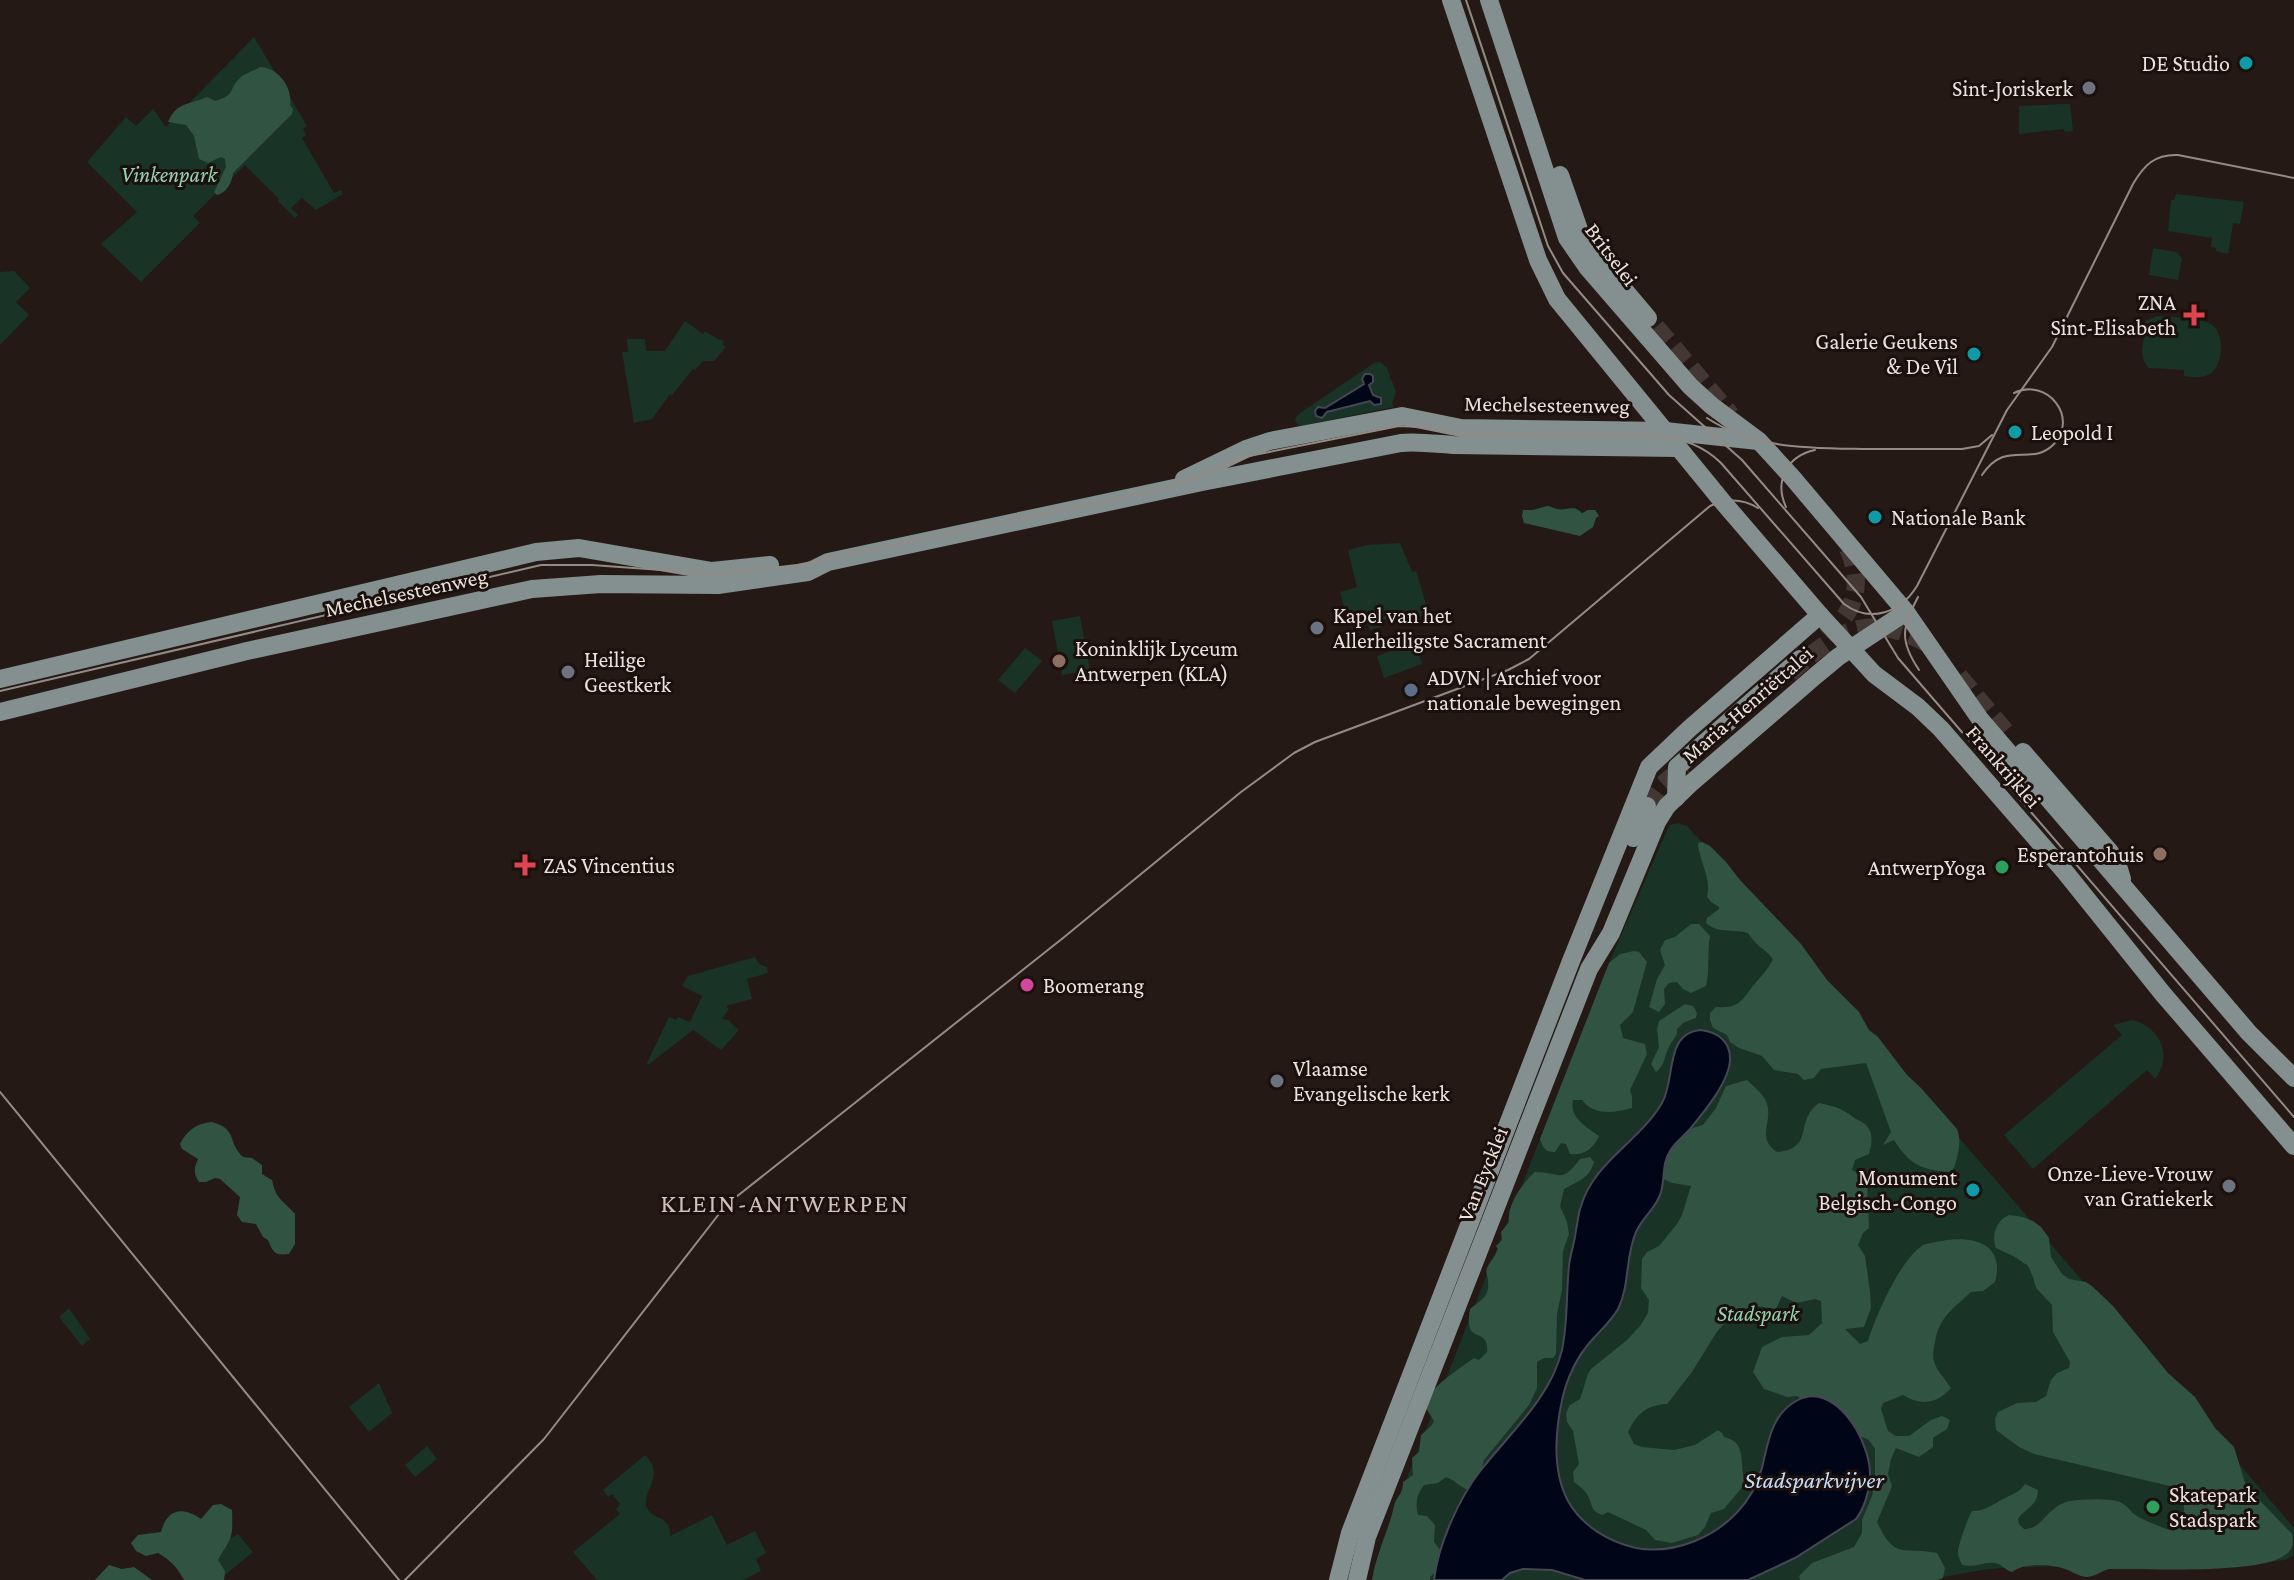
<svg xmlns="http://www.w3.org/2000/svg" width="2294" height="1580" viewBox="0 0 2294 1580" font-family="'Crimson Pro',serif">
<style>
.green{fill:#193327}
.forest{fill:#305342}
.water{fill:#000518;stroke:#464753;stroke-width:2}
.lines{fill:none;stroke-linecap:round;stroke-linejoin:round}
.secondary-tunnel{stroke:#423732;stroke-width:18;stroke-dasharray:18 9;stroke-linecap:butt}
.secondary{stroke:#84908f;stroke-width:18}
.tram{stroke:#948a86;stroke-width:2}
.culture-dot{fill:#0f9aa8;stroke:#1b100b;stroke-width:3}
.worship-dot{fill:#6b7280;stroke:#1b100b;stroke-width:3}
.health-dot{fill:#e0444e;stroke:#1b100b;stroke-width:3}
.education-dot{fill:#8d6e63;stroke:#1b100b;stroke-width:3}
.service-dot{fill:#5c6f8a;stroke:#1b100b;stroke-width:3}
.leisure-dot{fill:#2e9e5b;stroke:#1b100b;stroke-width:3}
.hotel-dot{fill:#d1479c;stroke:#1b100b;stroke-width:3}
.labels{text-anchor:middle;stroke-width:6;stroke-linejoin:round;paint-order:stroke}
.poi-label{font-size:22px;fill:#eae2de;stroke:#1b100b;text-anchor:start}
.park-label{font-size:22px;font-style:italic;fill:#93d3b3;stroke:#1b100b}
.street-label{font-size:22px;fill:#eae2de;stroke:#1b100b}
.water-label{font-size:24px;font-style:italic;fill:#c6defb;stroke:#1b100b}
.quarter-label{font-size:26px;letter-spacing:2px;fill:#d0c0b9;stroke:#1b100b}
</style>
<rect width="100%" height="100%" fill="#241914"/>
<!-- green -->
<g class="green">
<polygon points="254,37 307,126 303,129 306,135 302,138 334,193 341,190 343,194 316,210 302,198 291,208 298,215 295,218 278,201 279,199 245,165 193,216 200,223 141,282 101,244 137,212 87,162 126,117 136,126 153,109 166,127"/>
<polygon points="2062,104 2070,104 2073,131 2065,132 2064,129 2019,134 2019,106"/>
<polygon points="2176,194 2244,202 2240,224 2233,223 2228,254 2216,251 2216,248 2211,247 2212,238 2168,231 2171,200 2174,200"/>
<polygon points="2153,248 2176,252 2182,258 2178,280 2149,275"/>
<polygon points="14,271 30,288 16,302 29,315 0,345 0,272"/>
<path d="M2158,316C2171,317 2198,318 2209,323C2226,331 2224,365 2210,374C2202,379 2192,377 2184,376V370L2149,368C2139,358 2142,344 2146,332L2140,329L2147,320Z"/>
<polygon points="685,321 703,334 705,331 719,340 720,339 724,342 722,344 726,347 714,361 703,361 695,370 693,369 672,395 670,394 652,419 634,423 622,352 628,352 627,339 645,339 646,351 665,351"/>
<polygon points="1380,362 1387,368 1396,392 1392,404 1394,407 1300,426 1295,421 1297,415 1374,363"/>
<polygon points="1400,543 1412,572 1416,571 1429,614 1392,624 1390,618 1382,620 1383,626 1370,630 1367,622 1350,627 1340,592 1357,587 1348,550 1367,545"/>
<polygon points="1080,616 1090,670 1062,675 1052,621"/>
<polygon points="1415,642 1422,664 1384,678 1377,656"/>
<polygon points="1025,648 1042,661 1015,693 998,680"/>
<polygon points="1678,823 1687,826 1700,840 2007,1193 2294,1528 2293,1556 2285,1560 2258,1563 2011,1567 1982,1570 1926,1580 1374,1580 1382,1542 1609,963 1667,830 1670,825"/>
<polygon points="755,957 759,964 767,967 768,973 747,979 752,999 726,1006 729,1009 722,1019 728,1020 739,1030 721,1050 693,1030 648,1065 647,1063 669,1017 676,1020 678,1017 690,1022 702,996 682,986 688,976"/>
<path d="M2132,1020C2159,1026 2174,1055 2155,1079L2147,1070L2033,1169L2004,1135L2122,1035L2113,1025Z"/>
<polygon points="69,1308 90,1339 82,1346 59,1317"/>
<polygon points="379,1383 392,1413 369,1432 349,1407"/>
<polygon points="427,1446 437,1459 415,1477 405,1465"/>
<path d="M645,1455C665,1476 645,1487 646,1503C648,1522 671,1512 670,1536L712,1515L727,1545L755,1531L766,1553L756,1559L761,1571L743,1580H597L573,1552L620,1514L616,1509L620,1504L612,1494L608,1497L603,1490Z"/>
<polygon points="238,1534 253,1552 219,1580 197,1558"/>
</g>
<!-- forest -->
<g class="forest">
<path d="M260,67C278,67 293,88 290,105L293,109L292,114L233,173C232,182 227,193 217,195L214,192L226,167L225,159L221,157L208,163L199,159L194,136L186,125L168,122C177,101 190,105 207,97L215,101C237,95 228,88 241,77C246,73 254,71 260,67Z"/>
<path d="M1547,506C1550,506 1553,508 1557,509C1567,511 1574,504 1582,513L1588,510H1595L1599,516L1596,518L1593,527L1580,536L1524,523L1522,516L1523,510H1533Z"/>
<path d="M1702,842L1710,846L1726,862L1740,880L1801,944L1827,980L1859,1012L1869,1030L1878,1037L1907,1075L1921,1088L1957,1129C1962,1142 1958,1155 1954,1168L1949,1172C1921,1170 1909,1164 1894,1140L1883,1145L1891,1132L1866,1063L1821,1069L1814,1078L1804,1080L1798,1074L1774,1070L1762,1056L1739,1048L1730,1042L1727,1035L1713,1028L1710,1020V1013L1716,1007C1742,1009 1742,998 1757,981C1763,974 1769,968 1773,959C1765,949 1754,944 1748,933C1732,929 1719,934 1706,923L1707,918L1719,909V907L1711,902L1707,897C1712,878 1699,862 1698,843Z"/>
<path d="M1691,924H1699L1710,936C1707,953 1710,969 1706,986L1691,993L1683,989L1677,982L1669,983L1664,989L1665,1004L1659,1012L1649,1007L1657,979L1665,965L1660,950L1665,940L1675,937Z"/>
<path d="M1634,951L1639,952L1647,962L1633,1012L1620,1025L1623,1038L1645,1044L1647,1054L1630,1090L1632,1096V1108C1614,1113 1594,1116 1582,1100H1573C1569,1118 1587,1127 1599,1136C1593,1149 1584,1156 1570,1154L1566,1144L1561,1143L1555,1152C1545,1152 1543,1148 1540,1139L1609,963L1620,954Z"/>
<path d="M1685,1004L1693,1006L1697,1013L1696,1018L1683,1023L1677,1029V1034C1675,1038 1672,1041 1670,1045C1664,1055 1666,1064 1656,1072L1651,1064L1659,1047L1657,1029L1659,1021Z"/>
<path d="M1747,1080C1753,1086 1761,1092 1765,1099C1776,1120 1754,1136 1777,1152C1816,1148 1793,1122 1819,1103C1833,1106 1842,1108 1853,1117C1857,1120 1861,1121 1865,1124C1874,1132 1872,1143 1869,1154L1855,1160L1852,1170L1862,1175L1867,1181L1869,1228L1863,1233L1858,1245L1865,1256L1870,1291L1871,1308L1864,1327L1845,1329L1860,1344L1868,1341C1876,1315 1900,1260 1923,1245C1928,1243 1936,1242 1941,1241C1972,1235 2006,1243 1995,1282L1983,1291L1971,1292C1953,1309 1939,1317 1935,1342C1934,1348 1932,1355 1934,1361C1936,1370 1946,1380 1951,1388C1937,1404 1921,1406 1903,1395L1883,1403L1881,1409L1888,1431L1896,1436H1909L1931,1420L1942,1416L1950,1420L1947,1429L1933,1438V1447L1919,1457L1896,1448L1891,1459L1888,1474L1892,1486L1877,1522C1896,1561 1901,1546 1937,1553L1945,1568L1943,1578L1938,1580H1800L1799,1576L1812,1563L1854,1547L1862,1533V1520L1872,1496L1875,1476V1449L1869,1440L1851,1432L1828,1414L1797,1396L1787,1397L1764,1389L1753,1372L1762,1347L1782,1337L1809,1335L1822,1323L1821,1301L1815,1299L1796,1303L1782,1296L1776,1309L1757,1306L1735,1311L1716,1333L1692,1372L1667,1404C1646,1405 1637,1414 1628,1432L1634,1444L1642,1447L1674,1450L1695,1445L1718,1430L1722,1433L1724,1437C1739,1441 1741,1448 1742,1463C1742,1471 1744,1478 1744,1485L1724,1509L1711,1513L1705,1527L1698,1535L1672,1543L1655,1540L1646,1530L1608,1512L1602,1515C1590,1510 1593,1506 1588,1496C1585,1490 1579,1486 1574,1482L1573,1472L1579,1464L1573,1431L1567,1422L1566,1413L1570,1405L1580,1399L1588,1374L1591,1369L1627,1340L1640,1326L1648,1313L1649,1300L1641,1288L1642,1259L1647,1252L1659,1246L1677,1224L1682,1215L1691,1186L1672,1183L1659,1177L1658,1161L1676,1133L1703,1125L1716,1108L1726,1086Z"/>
<path d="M212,1122C238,1129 227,1142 243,1157L252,1158L262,1165V1174L272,1180C276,1200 283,1200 295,1214V1244L289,1254C274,1256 273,1252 268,1240L263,1237L256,1224L242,1222L237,1215L240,1197L220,1179L215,1178L206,1182H199C193,1173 194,1168 198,1159L182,1149L180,1144C187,1130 197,1123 212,1122Z"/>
<path d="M1590,1157L1594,1162C1590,1178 1577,1182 1564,1189L1560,1206L1567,1222L1569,1234L1563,1251L1562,1290L1557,1314L1556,1354L1553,1358H1544L1537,1362V1388L1529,1405L1484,1460L1479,1481L1472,1491C1461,1489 1457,1481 1446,1477L1438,1483L1424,1485C1417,1495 1415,1502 1418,1515L1427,1516L1435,1525L1434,1542L1445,1556L1443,1564L1430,1577V1580H1372C1376,1554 1389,1530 1394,1506C1397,1495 1403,1495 1403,1482L1413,1475L1412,1458L1419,1452L1421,1435L1432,1425L1434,1421L1427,1410L1426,1399C1438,1382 1456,1371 1474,1358L1479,1360L1487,1352C1489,1324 1463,1348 1470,1309C1480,1300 1490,1297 1488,1282C1488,1274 1485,1275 1487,1268C1490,1261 1495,1257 1498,1249L1496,1246L1502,1240L1501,1232L1509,1222C1506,1206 1523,1182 1535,1172C1562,1172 1560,1185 1580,1159Z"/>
<path d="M2009,1215L2023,1217L2033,1221L2041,1227L2049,1238L2051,1257L2062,1274L2069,1279L2086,1282L2093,1287L2113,1306L2168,1373L2195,1397L2215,1428L2234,1447L2246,1486L2292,1534C2294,1543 2293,1550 2285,1555C2259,1575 2146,1568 2109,1569C2101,1571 2095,1577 2086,1577C2079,1576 2074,1573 2068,1570C2053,1564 2025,1562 2012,1572C2004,1570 2004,1565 1995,1563C1985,1561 1976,1568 1962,1565C1960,1560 1958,1557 1958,1551C1958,1546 1969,1515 1972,1511C1986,1511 1991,1505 2003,1499C2012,1494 2019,1493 2025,1484L2038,1490C2038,1506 2025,1508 2018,1519L2019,1524L2024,1529C2043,1530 2046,1506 2070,1501C2081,1499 2110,1498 2120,1502C2126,1505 2129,1509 2134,1514C2142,1520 2165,1529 2174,1531L2183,1524C2184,1510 2187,1496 2174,1487L2034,1454L2019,1447L1996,1430L1995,1419L1998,1412L2017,1403L2036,1402L2046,1396L2051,1380L2057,1373L2069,1368L2070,1362L2053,1332L2052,1305L2036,1288L2033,1277L2028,1266L2015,1257L1996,1248C1991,1235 1996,1221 2009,1215Z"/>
<path d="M221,1504L232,1510C233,1540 232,1536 218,1560L225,1571L224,1580H184C177,1567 170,1560 158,1553L146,1556L136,1551L131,1543L138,1535L161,1532C167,1509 182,1506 201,1519L213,1505Z"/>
<polygon points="109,1565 122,1569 134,1567 152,1580 95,1580"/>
</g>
<!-- water -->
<g class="water">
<polygon points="1365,374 1370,374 1373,376 1373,382 1369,385 1373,395 1381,398 1381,404 1374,405 1370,401 1327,412 1322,418 1316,416 1315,411 1318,407 1325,408 1364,384 1362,379"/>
<path d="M1701,1030C1718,1032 1731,1042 1730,1061C1728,1083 1704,1112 1690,1129C1684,1136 1675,1142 1670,1151C1662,1163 1665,1178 1661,1192C1657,1208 1642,1217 1636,1232C1625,1257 1630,1285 1618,1309C1611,1321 1600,1331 1591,1341C1576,1358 1567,1378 1562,1400C1555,1433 1552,1471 1568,1501C1582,1526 1609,1542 1636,1548C1657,1552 1675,1549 1695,1541C1727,1528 1753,1502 1762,1468C1768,1443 1771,1415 1796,1401C1835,1379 1870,1441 1870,1474C1870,1489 1865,1507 1856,1519L1795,1558L1748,1580H1585L1552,1570L1523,1569L1510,1573L1502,1580H1434C1438,1545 1459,1498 1481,1470C1510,1433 1551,1397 1562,1350C1568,1322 1566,1294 1569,1266C1570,1254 1575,1242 1576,1230C1578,1222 1578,1214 1581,1206C1594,1162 1639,1142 1662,1103C1676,1079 1664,1033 1701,1030Z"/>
</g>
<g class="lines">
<!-- secondary-tunnel -->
<g class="secondary-tunnel">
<polyline points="1656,327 1731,415"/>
<path d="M1826,636C1834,628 1843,621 1848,611C1861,590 1857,562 1844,542"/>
<path d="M1790,673C1825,643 1853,616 1902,632C1912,636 1922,640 1930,646"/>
<polyline points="1959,676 2006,732"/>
<polyline points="1647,806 1661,786 1684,766"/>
</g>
<!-- secondary -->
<g class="secondary">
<polyline points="1451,0 1538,260 1557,299 1722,501 1820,615 1874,674 1918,707 1941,729 2066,873 2163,994 2294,1146"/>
<polyline points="1489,0 1567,238 1587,267 1690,386 1712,406 1759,441 1792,477 1906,612 1980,719 2249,1033 2294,1078"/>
<polyline points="1560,175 1583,241 1648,318"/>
<polyline points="1184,479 1246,449 1270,441 1402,416 1461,428 1665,431 1758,441"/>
<polyline points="0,679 536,552 579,548 712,571 770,565"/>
<path d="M0,712L247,651L532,589L601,584L718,585L808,572L828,562L1202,482L1401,443C1415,441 1438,444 1453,445L1678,448"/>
<polyline points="2023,752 2110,852 2118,866 2122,879"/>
<polyline points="1676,798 1677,767 1800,659"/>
<polyline points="1633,838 1647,806"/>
<polyline points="1338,1580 1350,1533 1571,961 1649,767 1689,729 1820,615"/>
<polyline points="1357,1580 1367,1537 1589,969 1611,933 1657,822 1667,806 1690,784 1814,677 1838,657 1906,612"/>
</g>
<!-- tram -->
<g class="tram">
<polyline points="1466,0 1548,246 1563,273 1669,395 1742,460 1861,597 1898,658 2294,1117"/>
<path d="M1707,418C1754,449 1808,448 1863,449C1896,449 1929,449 1962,449L1979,446L1992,435"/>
<path d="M1982,475C2006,439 2030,467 2053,445C2080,418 2047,377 2014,393"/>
<path d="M1786,507C1774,481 1787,456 1815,450"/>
<path d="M1918,597C1902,628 1899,640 1919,670"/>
<path d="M0,691L541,565H592L717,574L797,565L1154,491L1175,485L1249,456L1399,426L1419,427L1462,434L1652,435C1678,437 1702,444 1721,463L1844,604C1871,624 1901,612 1917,586L2007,410L2052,347L2133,184C2144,165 2155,154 2178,155L2294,178"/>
<polyline points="0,1092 399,1580"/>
<path d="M405,1580L544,1439L726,1205L1063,938L1241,792L1294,753L1315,742L1508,670L1529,659L1710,506C1727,498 1742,498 1758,508"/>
</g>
</g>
<!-- markers -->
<g class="culture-dot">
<circle cx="2246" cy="63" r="8"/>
<circle cx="1974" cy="354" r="8"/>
<circle cx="2015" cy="432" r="8"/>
<circle cx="1875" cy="517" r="8"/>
<circle cx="1973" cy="1190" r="8"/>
</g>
<g class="worship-dot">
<circle cx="2089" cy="88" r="8"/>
<circle cx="1317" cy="628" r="8"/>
<circle cx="568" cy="672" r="8"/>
<circle cx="1277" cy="1081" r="8"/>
<circle cx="2229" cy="1186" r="8"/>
</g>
<g class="health-dot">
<path d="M2190 303h8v8h8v8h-8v8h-8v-8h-8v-8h8z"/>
<path d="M521 853h8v8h8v8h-8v8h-8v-8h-8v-8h8z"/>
</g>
<g class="education-dot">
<circle cx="1059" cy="661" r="8"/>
<circle cx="2160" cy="854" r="8"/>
</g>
<circle class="service-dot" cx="1411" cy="690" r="8"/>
<g class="leisure-dot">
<circle cx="2002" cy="867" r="8"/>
<circle cx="2153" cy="1507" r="8"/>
</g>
<circle class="hotel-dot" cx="1027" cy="985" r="8"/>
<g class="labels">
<!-- poi labels -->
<g class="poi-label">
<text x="2230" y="71" text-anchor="end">DE Studio</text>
<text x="2073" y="96" text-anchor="end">Sint-Joriskerk</text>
<text x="2176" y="310" text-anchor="end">ZNA<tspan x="2176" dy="25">Sint-Elisabeth</tspan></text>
<text x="1958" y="349" text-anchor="end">Galerie Geukens<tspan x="1958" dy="25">&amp; De Vil</tspan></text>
<text x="2031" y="440">Leopold I</text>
<text x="1891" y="525">Nationale Bank</text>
<text x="1333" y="623">Kapel van het<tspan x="1333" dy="25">Allerheiligste Sacrament</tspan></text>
<text x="1075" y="656">Koninklijk Lyceum<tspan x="1075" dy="25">Antwerpen (KLA)</tspan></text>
<text x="584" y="667">Heilige<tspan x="584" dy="25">Geestkerk</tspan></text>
<text x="1427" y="685">ADVN | Archief voor<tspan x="1427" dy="25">nationale bewegingen</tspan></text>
<text x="2144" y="862" text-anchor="end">Esperantohuis</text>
<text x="543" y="873">ZAS Vincentius</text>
<text x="1986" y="875" text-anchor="end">AntwerpYoga</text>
<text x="1043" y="993">Boomerang</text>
<text x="1293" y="1076">Vlaamse<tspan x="1293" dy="25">Evangelische kerk</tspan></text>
<text x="2213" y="1181" text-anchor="end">Onze-Lieve-Vrouw<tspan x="2213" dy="25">van Gratiekerk</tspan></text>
<text x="1957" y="1185" text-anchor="end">Monument<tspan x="1957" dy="25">Belgisch-Congo</tspan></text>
<text x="2169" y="1502">Skatepark<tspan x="2169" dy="25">Stadspark</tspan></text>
</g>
<!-- park labels -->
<g class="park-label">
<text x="169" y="182">Vinkenpark</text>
<text x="1758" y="1321">Stadspark</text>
</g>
<!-- street labels -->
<g class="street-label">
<text transform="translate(1612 254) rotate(53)" y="8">Britselei</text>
<text transform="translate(1547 404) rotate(1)" y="8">Mechelsesteenweg</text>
<text transform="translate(406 592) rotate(-12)" y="8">Mechelsesteenweg</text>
<text transform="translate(1747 704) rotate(-41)" y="8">Maria-Henriëttalei</text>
<text transform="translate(2004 766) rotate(49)" y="8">Frankrijklei</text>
<text transform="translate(1482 1174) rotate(-68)" y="8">Van Eycklei</text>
</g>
<!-- water labels -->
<g class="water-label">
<text x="1814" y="1488">Stadsparkvijver</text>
</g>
<!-- quarter labels -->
<g class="quarter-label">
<text x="785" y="1212">KLEIN-ANTWERPEN</text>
</g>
</g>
</svg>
